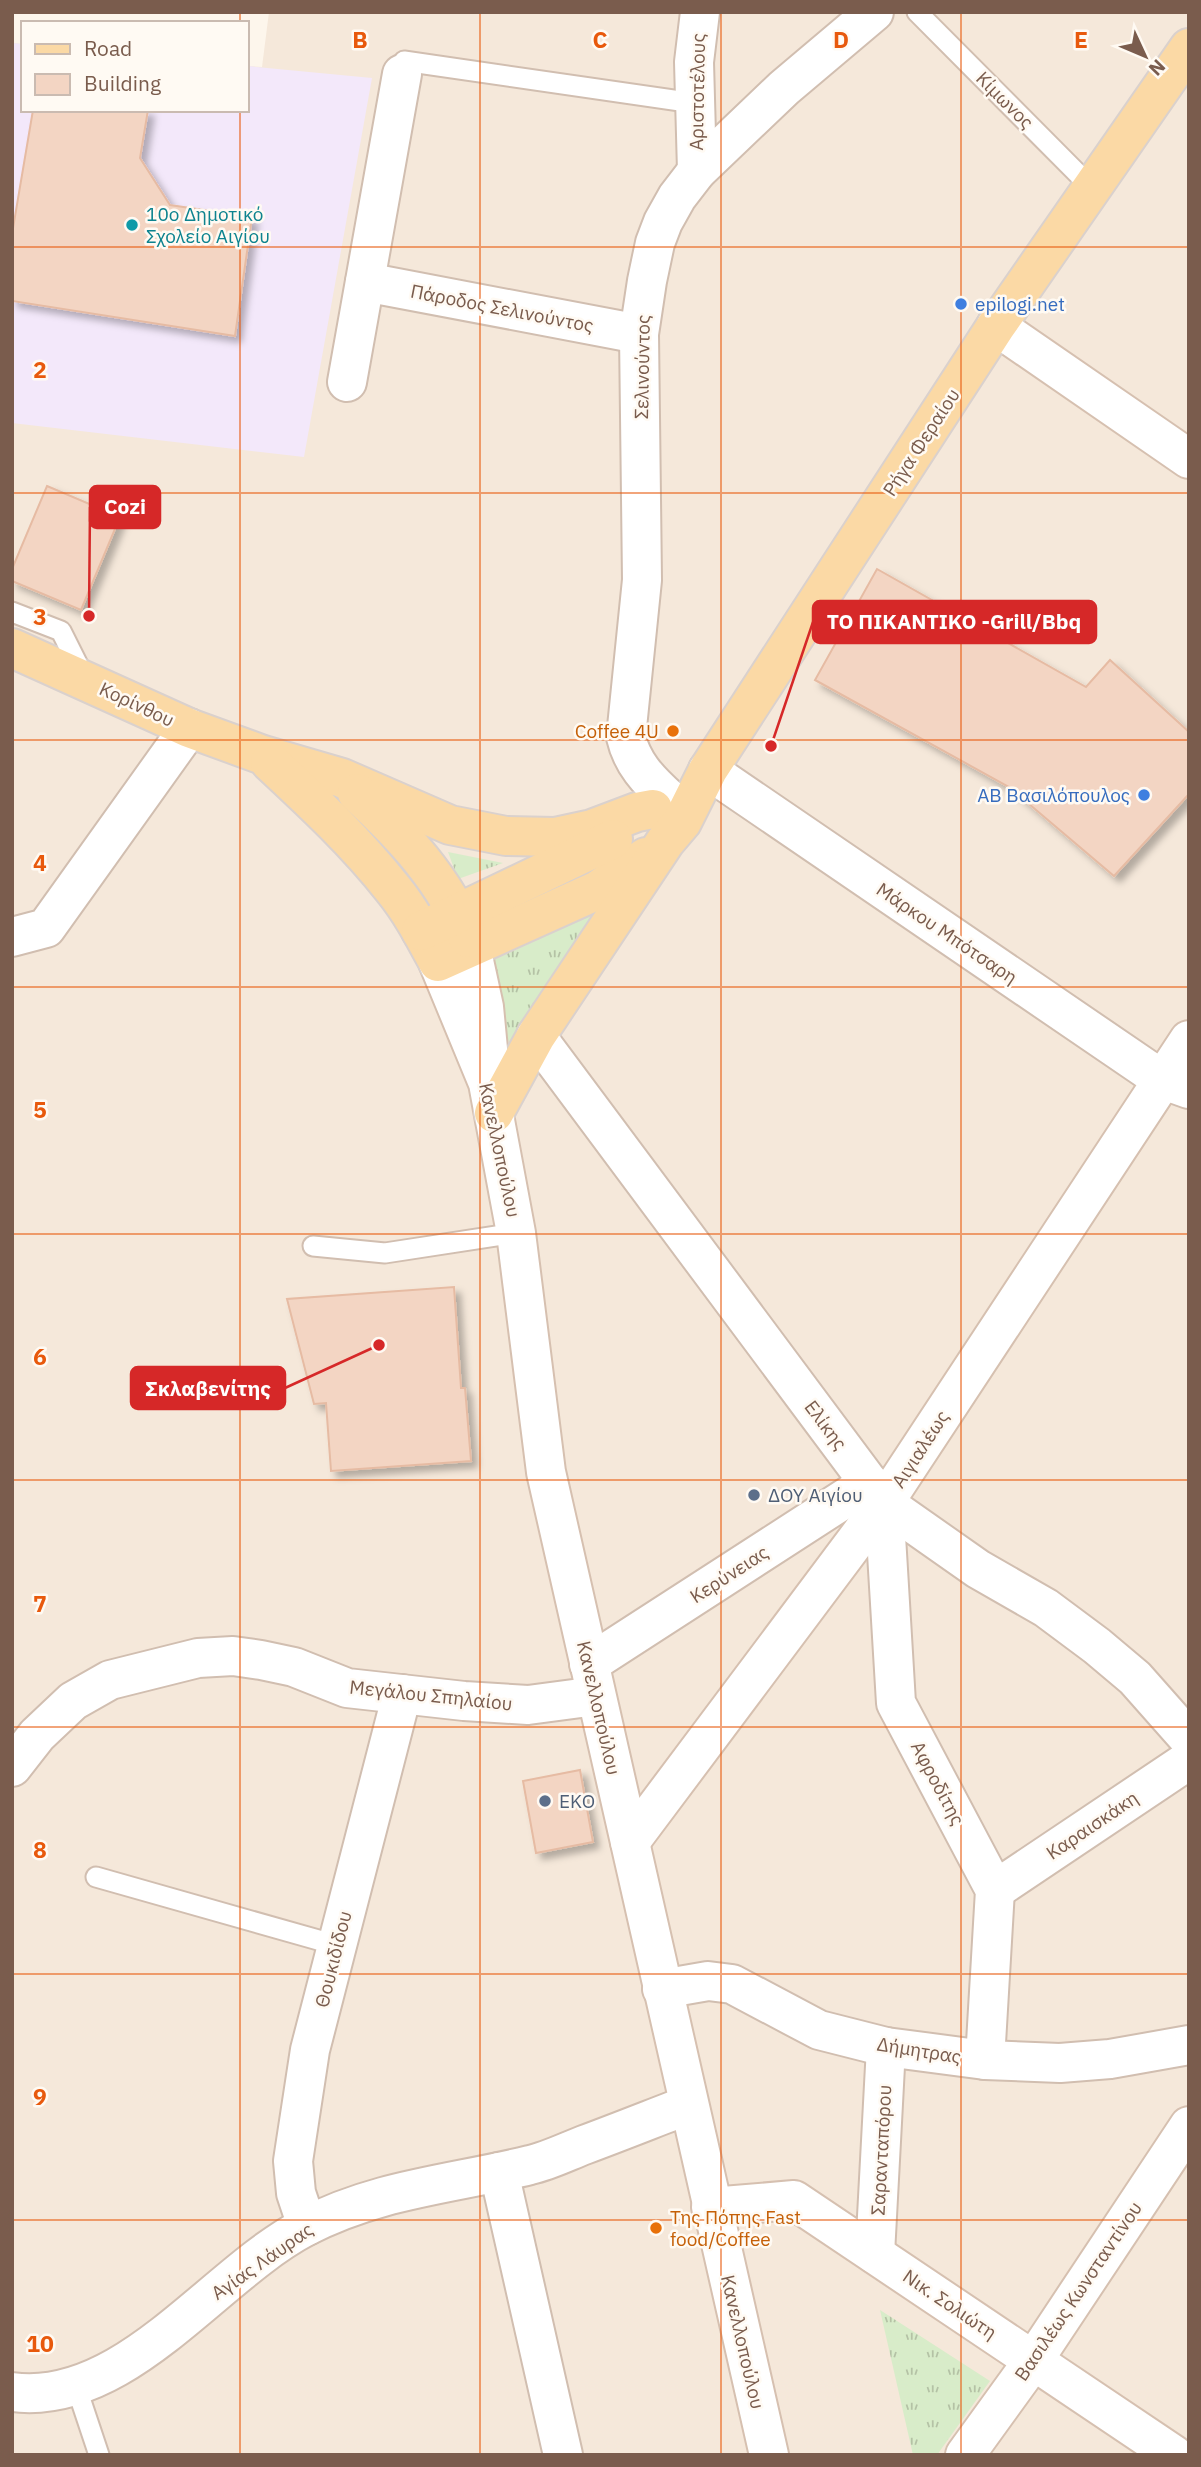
<svg xmlns="http://www.w3.org/2000/svg" width="1201" height="2467" viewBox="0 0 1201 2467" font-family="'IBM Plex Sans',sans-serif">
<style>
.residential{fill:#f5e8da}
.education{fill:#f3e8fa}
.grass{fill:url(#grass-tufts)}
.building{fill:#f3d5c3;stroke:#e6bba3;stroke-width:2;filter:url(#shadow)}
.lines{fill:none;stroke-linecap:round;stroke-linejoin:round}
.lane-casing{stroke:#d1beb0;stroke-width:23}
.street-casing{stroke:#d1beb0;stroke-width:42}
.secondary-casing{stroke:#d6c0b0;stroke-width:42}
.primary-casing{stroke:#dad1cd;stroke-width:42}
.lane{stroke:#fff;stroke-width:19}
.street{stroke:#fff;stroke-width:38}
.secondary{stroke:#fff;stroke-width:38}
.primary{stroke:#fbd9a5;stroke-width:38}
.grid{fill:none;stroke:#e8590c;stroke-width:2;stroke-opacity:0.55}
.culture-dot{fill:#0f9aa8;stroke:#fffaf3;stroke-width:2.5}
.shop-dot{fill:#3f7fe0;stroke:#fffaf3;stroke-width:2.5}
.food-dot{fill:#e8710a;stroke:#fffaf3;stroke-width:2.5}
.service-dot{fill:#5c6f8a;stroke:#fffaf3;stroke-width:2.5}
.labels{text-anchor:middle;stroke-width:5;stroke-linejoin:round;paint-order:stroke}
.street-label{font-size:19px;fill:#7a5c4d;stroke:#fffaf3}
.culture-label{font-size:19px;fill:#0d838f;stroke:#fffaf3;text-anchor:start}
.shop-label{font-size:19px;fill:#366cbe;stroke:#fffaf3;text-anchor:start}
.food-label{font-size:19px;fill:#c56008;stroke:#fffaf3;text-anchor:end}
.service-label{font-size:19px;fill:#4e5e75;stroke:#fffaf3;text-anchor:start}
.grid-label{font-size:23px;text-anchor:middle;font-weight:bold;fill:#e8590c;stroke:#fffaf3;stroke-width:5;stroke-linejoin:round;paint-order:stroke}
.leader{fill:none;stroke:#d62828;stroke-width:2.5}
.callout-dot{fill:#d62828;stroke:#fffaf3;stroke-width:2.5}
.callout{fill:#d62828;stroke:#d62828;stroke-width:2.5}
.callout-label{font-size:21px;text-anchor:middle;font-weight:bold;fill:#fff}
</style>
<defs>
<pattern id="grass-tufts" width="24" height="20" patternUnits="userSpaceOnUse" patternTransform="scale(1.75)"><rect width="24" height="20" fill="#d8ecc9"/><path d="M3 7l-1-3M5 7V3M7 7l1-3M15 17l-1-3M17 17v-4M19 17l1-3" fill="none" stroke="#b4c2a5"/></pattern>
<filter id="shadow"><feDropShadow dx="6" dy="6" stdDeviation="3.5" flood-color="#0004"/></filter>
</defs>
<rect width="100%" height="100%" fill="#fdf6ec"/>
<!-- residential -->
<polygon class="residential" points="269,12 1189,12 1189,2455 12,2455 12,43 23,44 23,110 247,110 247,66 262,67"/>
<!-- education -->
<polygon class="education" points="12,43 23,44 23,110 247,110 247,66 372,78 304,457 12,423"/>
<!-- grass -->
<g class="grass">
<polygon points="448,852 503,863 458,879"/>
<polygon points="597,912 509,1044 491,961"/>
<polygon points="880,2310 990,2381 937,2455 913,2455"/>
</g>
<!-- building -->
<g class="building">
<polygon points="33,110 148,110 140,158 170,205 252,217 235,336 12,301 12,234"/>
<polygon points="47,486 120,517 81,610 12,581 12,569"/>
<polygon points="877,569 1086,687 1110,660 1189,732 1189,794 1114,876 1009,787 815,680"/>
<polygon points="454,1287 461,1388 465,1388 471,1461 331,1471 326,1403 314,1404 287,1299"/>
<polygon points="580,1770 593,1842 536,1853 523,1781"/>
</g>
<g class="lines">
<!-- lane casing -->
<g class="lane-casing">
<g id="lane">
<polyline points="917,12 1092,188"/>
<polyline points="403,72 404,61 694,103"/>
<polyline points="12,612 61,631 83,675"/>
<polyline points="313,1246 385,1253 516,1233"/>
<polyline points="96,1877 336,1945"/>
<polyline points="76,2386 99,2455"/>
</g>
</g>
<!-- street casing -->
<g class="street-casing">
<g id="street">
<polyline points="697,171 694,62 700,12"/>
<polyline points="365,282 639,334"/>
<polyline points="347,382 402,74"/>
<polyline points="708,770 1161,1079 1189,1089"/>
<path d="M668,798C648,780 632,763 626,737L642,580L639,334L647,281L655,243L663,222L677,197L697,171L784,88L874,12"/>
<polyline points="12,937 46,928 189,728"/>
<polyline points="536,1036 884,1503 978,1569 1046,1608 1097,1646 1135,1678 1189,1739"/>
<polyline points="884,1503 896,1703 995,1890 985,2060"/>
<polyline points="589,1664 869,1483"/>
<polyline points="12,1767 37,1735 73,1701 110,1680 198,1658 233,1656 261,1660 294,1667 347,1688 464,1701 528,1705 596,1696"/>
<polyline points="995,1890 1189,1760"/>
<polyline points="662,1989 708,1981 732,1984 819,2030 886,2047 985,2060 1060,2063 1110,2059 1189,2045"/>
<polyline points="499,2172 563,2455"/>
<polyline points="307,2226 296,2193 293,2161 310,2050 402,1694"/>
<polyline points="875,2254 886,2047"/>
<path d="M12,2392C125,2407 213,2275 305,2227C377,2189 453,2184 530,2165C548,2161 566,2152 584,2145C619,2132 654,2118 688,2105"/>
</g>
</g>
<!-- secondary casing -->
<g class="secondary-casing">
<g id="secondary">
<polyline points="996,326 1189,459"/>
<polyline points="471,947 484,1007 488,1049"/>
<polyline points="438,962 488,1083 516,1233 546,1472 769,2455"/>
<polyline points="630,1842 884,1503 1189,1040"/>
<polyline points="711,2207 794,2200 1174,2455"/>
<polyline points="965,2455 1033,2361 1189,2126"/>
</g>
</g>
<!-- primary casing -->
<g class="primary-casing">
<g id="primary">
<polyline points="12,648 189,728 263,755 342,778 450,825 506,836 555,837 592,829 637,812 653,809"/>
<path d="M270,762C313,802 356,842 393,889C411,911 424,936 438,962L598,890L646,857"/>
<path d="M357,793C402,834 446,881 468,938"/>
<polyline points="421,931 613,839"/>
<polyline points="494,1113 536,1036 665,842 682,822 708,770 996,326 1189,48"/>
</g>
</g>
<!-- lane -->
<use href="#lane" class="lane"/>
<!-- street -->
<use href="#street" class="street"/>
<!-- secondary -->
<use href="#secondary" class="secondary"/>
<!-- primary -->
<use href="#primary" class="primary"/>
</g>
<!-- grid -->
<path class="grid" d="M240,12V23M480,12V2455M721,12V2455M961,12V2455M240,110V2455M12,247H1189M12,493H1189M12,740H1189M12,987H1189M12,1234H1189M12,1480H1189M12,1727H1189M12,1974H1189M12,2220H1189"/>
<!-- markers -->
<circle class="culture-dot" cx="132" cy="225" r="7"/>
<g class="shop-dot">
<circle cx="961" cy="304" r="7"/>
<circle cx="1144" cy="795" r="7"/>
</g>
<g class="food-dot">
<circle cx="673" cy="731" r="7"/>
<circle cx="656" cy="2228" r="7"/>
</g>
<g class="service-dot">
<circle cx="754" cy="1495" r="7"/>
<circle cx="545" cy="1801" r="7"/>
</g>
<g class="labels">
<!-- street labels -->
<g class="street-label">
<text transform="translate(697 92) rotate(-89)" y="7">Αριστοτέλους</text>
<text transform="translate(1005 100) rotate(45)" y="7">Κίμωνος</text>
<text transform="translate(502 308) rotate(11)" y="7">Πάροδος Σελινούντος</text>
<text transform="translate(642 367) rotate(-89)" y="7">Σελινούντος</text>
<text transform="translate(921 442) rotate(-57)" y="7">Ρήγα Φεραίου</text>
<text transform="translate(137 704) rotate(25)" y="7">Κορίνθου</text>
<text transform="translate(947 933) rotate(34)" y="7">Μάρκου Μπότσαρη</text>
<text transform="translate(500 1150) rotate(78)" y="7">Κανελλοπούλου</text>
<text transform="translate(826 1425) rotate(53)" y="7">Ελίκης</text>
<text transform="translate(920 1449) rotate(-57)" y="7">Αιγιαλέως</text>
<text transform="translate(729 1574) rotate(-33)" y="7">Κερύνειας</text>
<text transform="translate(431 1695) rotate(6)" y="7">Μεγάλου Σπηλαίου</text>
<text transform="translate(599 1708) rotate(77)" y="7">Κανελλοπούλου</text>
<text transform="translate(938 1783) rotate(62)" y="7">Αφροδίτης</text>
<text transform="translate(1092 1825) rotate(-34)" y="7">Καραισκάκη</text>
<text transform="translate(333 1959) rotate(-76)" y="7">Θουκιδίδου</text>
<text transform="translate(919 2050) rotate(9)" y="7">Δήμητρας</text>
<text transform="translate(881 2150) rotate(-87)" y="7">Σαρανταπόρου</text>
<text transform="translate(262 2261) rotate(-35)" y="7">Αγίας Λάυρας</text>
<text transform="translate(1078 2291) rotate(-56)" y="7">Βασιλέως Κωνσταντίνου</text>
<text transform="translate(950 2304) rotate(34)" y="7">Νικ. Σολιώτη</text>
<text transform="translate(743 2342) rotate(77)" y="7">Κανελλοπούλου</text>
</g>
<!-- culture labels -->
<g class="culture-label">
<text x="146" y="221">10o Δημοτικό<tspan x="146" dy="22">Σχολείο Αιγίου</tspan></text>
</g>
<!-- shop labels -->
<g class="shop-label">
<text x="975" y="311">epilogi.net</text>
<text x="1130" y="802" text-anchor="end">ΑΒ Βασιλόπουλος</text>
</g>
<!-- food labels -->
<g class="food-label">
<text x="659" y="738">Coffee 4U</text>
<text x="670" y="2224" text-anchor="start">Της Πόπης Fast<tspan x="670" dy="22">food/Coffee</tspan></text>
</g>
<!-- service labels -->
<g class="service-label">
<text x="768" y="1502">ΔΟΥ Αιγίου</text>
<text x="559" y="1808">EKO</text>
</g>
</g>
<g class="grid-label">
<text x="360" y="48">B</text>
<text x="600" y="48">C</text>
<text x="841" y="48">D</text>
<text x="1081" y="48">E</text>
<text x="40" y="378">2</text>
<text x="40" y="625">3</text>
<text x="40" y="871">4</text>
<text x="40" y="1118">5</text>
<text x="40" y="1365">6</text>
<text x="40" y="1612">7</text>
<text x="40" y="1858">8</text>
<text x="40" y="2105">9</text>
<text x="40" y="2352">10</text>
</g>
<!-- callouts -->
<path class="leader" d="M89 616L90 507M771 746L813 622M379 1345L285 1388"/>
<g class="callout-dot">
<circle cx="89" cy="616" r="7"/>
<circle cx="771" cy="746" r="7"/>
<circle cx="379" cy="1345" r="7"/>
</g>
<g class="callout">
<rect x="90" y="486" width="70" height="42" rx="7"/>
<rect x="813" y="601" width="283" height="42" rx="7"/>
<rect x="131" y="1367" width="154" height="42" rx="7"/>
</g>
<g class="callout-label">
<text x="125" y="514">Cozi</text>
<text x="954" y="629">ΤΟ ΠΙΚΑΝΤΙΚΟ -Grill/Bbq</text>
<text x="208" y="1396">Σκλαβενίτης</text>
</g>
<!-- border -->
<rect width="1201" height="2467" fill="none" stroke="#7a5c4d" stroke-width="28"/>
<!-- legend -->
<rect x="21" y="21" width="228" height="91" fill="#fffaf3" stroke="#cabbb1" stroke-width="2"/>
<rect x="35" y="44" width="35" height="10" fill="#fbd9a5" stroke="#cabbb1" stroke-width="2"/>
<text x="84" y="56" font-size="21" fill="#7a5c4d">Road</text>
<rect x="35" y="74" width="35" height="21" fill="#f3d5c3" stroke="#cabbb1" stroke-width="2"/>
<text x="84" y="91" font-size="21" fill="#7a5c4d">Building</text>
<!-- north arrow -->
<g transform="translate(1145 56) rotate(134)" stroke="#fffaf3" stroke-width="5" paint-order="stroke">
<path d="M0-5L12 26L0 18L-12 26Z" fill="#7a5c4d"/>
<text y="-10" font-size="19" font-weight="bold" text-anchor="middle" fill="#7a5c4d">N</text>
</g>
</svg>
